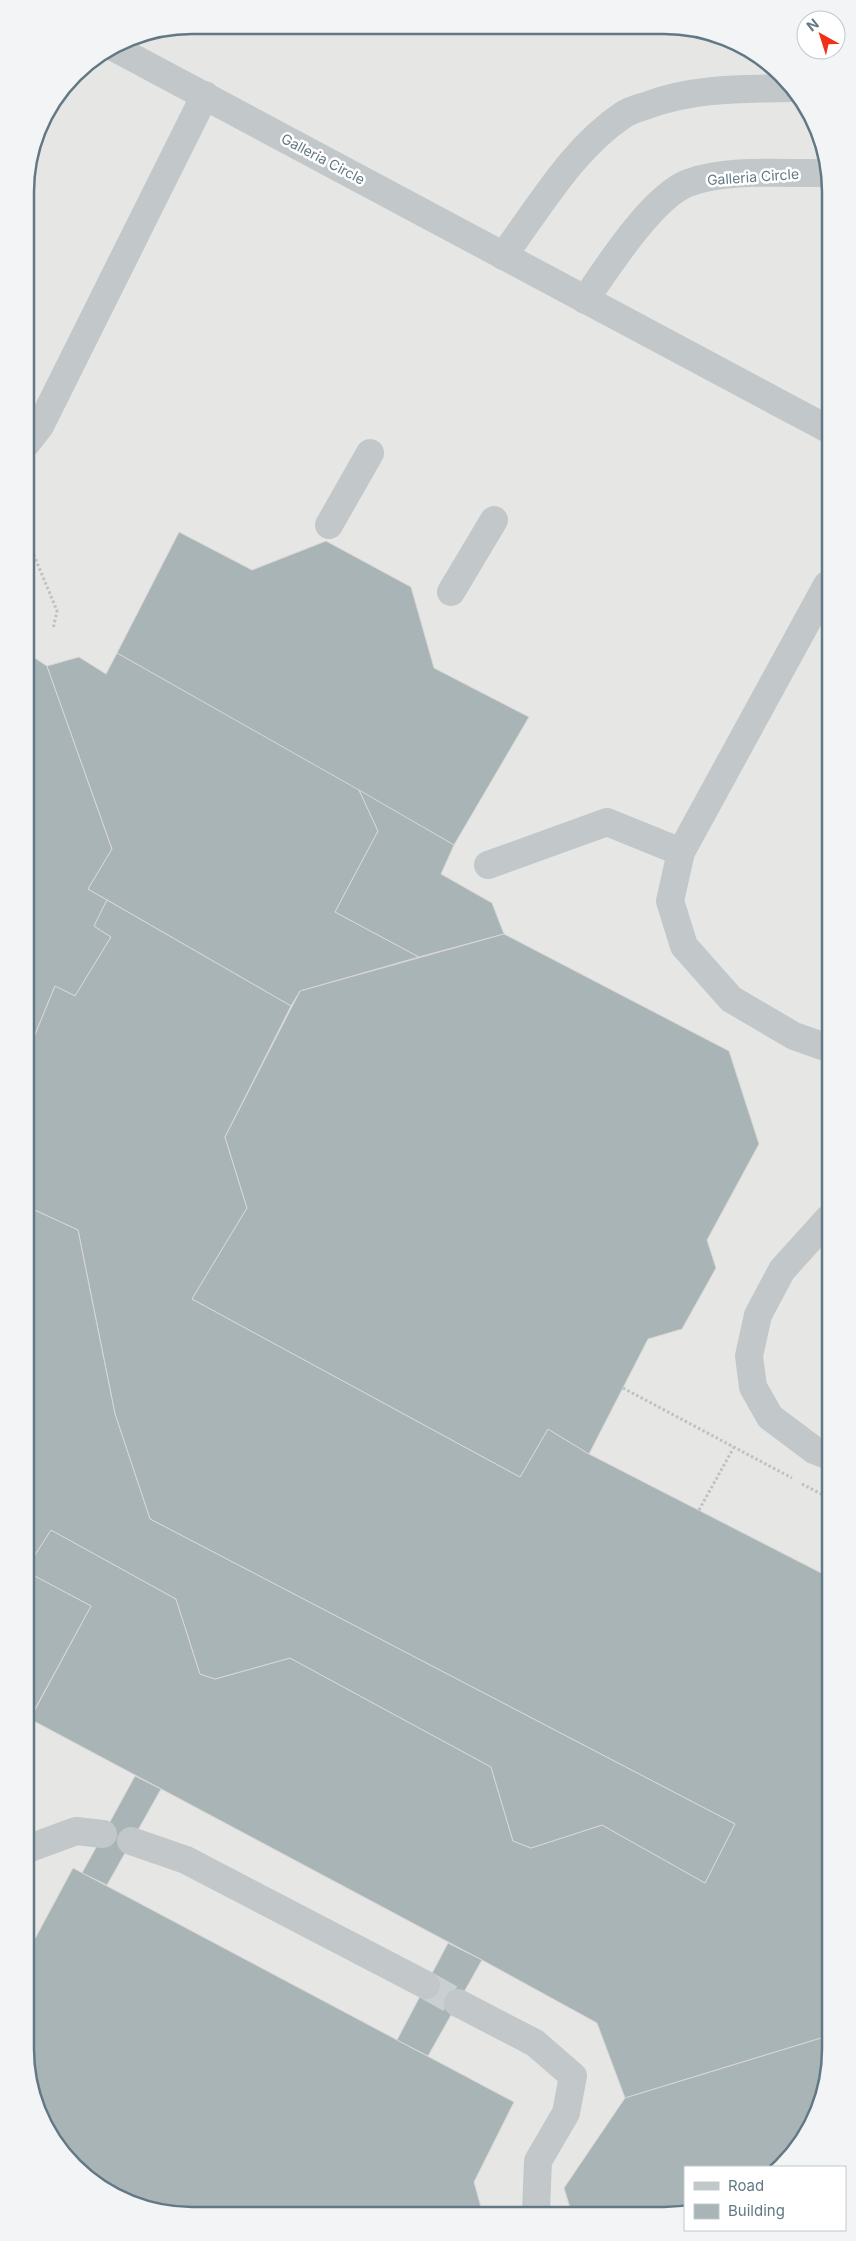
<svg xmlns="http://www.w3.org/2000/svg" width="856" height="2241" viewBox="0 0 856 2241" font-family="Inter,sans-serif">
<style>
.built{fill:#e6e7e5}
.building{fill:#a9b4b7;stroke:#d7d6d4}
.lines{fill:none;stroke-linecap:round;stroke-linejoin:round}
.minor-tunnel{stroke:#cad0d1;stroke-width:28;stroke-dasharray:28 14;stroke-linecap:butt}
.path{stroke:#bec0c2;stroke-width:3;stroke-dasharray:2.5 2.5;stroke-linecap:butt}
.minor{stroke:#c2c7ca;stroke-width:28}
.labels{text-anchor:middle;stroke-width:5;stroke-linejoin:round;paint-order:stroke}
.street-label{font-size:14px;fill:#627985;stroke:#fff}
.rim{fill:none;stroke:#627985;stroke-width:2.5}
</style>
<rect width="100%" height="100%" fill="#f6f5f1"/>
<!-- built -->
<polygon class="built" points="191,25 697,28 738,42 782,74 825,149 831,2060 822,2103 796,2151 779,2167 685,2167 685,2210 159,2213 118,2199 74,2167 31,2092 25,180 42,118 81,66 128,38"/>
<!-- building -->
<g class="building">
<polygon points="179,532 252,570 326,541 411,587 434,668 529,717 454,845 117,653"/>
<polygon points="27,653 47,666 112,849 88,889 107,900 94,926 111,937 75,996 55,986 32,1042 28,1043"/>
<polygon points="117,653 359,790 378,831 335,912 419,957 300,991 291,1006 88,889 112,849 47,666 79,657 106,674"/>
<polygon points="359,790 454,845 441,874 492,903 504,934 419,957 335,912 378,831"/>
<polygon points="107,900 291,1006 225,1137 247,1208 192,1299 520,1477 548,1429 589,1454 829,1577 831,2035 625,2098 597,2023 482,1960 30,1719 91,1606 29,1573 29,1564 51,1530 176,1599 200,1674 215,1679 290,1658 491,1767 513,1841 531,1848 602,1825 705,1883 735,1824 150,1519 115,1414 78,1230 28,1207 28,1043 32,1042 55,986 75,996 111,937 94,926"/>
<polygon points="504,934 729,1051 759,1144 707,1240 716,1268 682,1329 648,1339 589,1454 548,1429 520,1477 192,1299 247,1208 225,1137 300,991"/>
<polygon points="28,1207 78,1230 115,1414 150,1519 735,1824 705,1883 602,1825 531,1848 513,1841 491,1767 290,1658 215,1679 200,1674 176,1599 51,1530 29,1564"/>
<polygon points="29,1573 91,1606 30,1718"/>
<polygon points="135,1776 161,1789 107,1885 82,1873"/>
<polygon points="73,1868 514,2102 474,2182 482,2211 159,2213 118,2199 74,2167 31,2092 30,1948"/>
<polygon points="448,1943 482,1960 428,2056 397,2040"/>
<polygon points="831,2035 831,2060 822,2103 796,2151 779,2167 685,2167 685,2210 571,2211 564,2188 625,2098"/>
</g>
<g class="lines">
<!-- minor-tunnel -->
<polyline class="minor-tunnel" points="426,1985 458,2003"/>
<!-- path -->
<g class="path">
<polyline points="26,536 57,611 53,629"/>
<polyline points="623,1388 792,1478"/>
<polyline points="802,1484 829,1498"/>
<polyline points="699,1510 734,1447"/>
</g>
<!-- minor -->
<g class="minor">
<polyline points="113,47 826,428"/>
<path d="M503,256C539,208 572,149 623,115C630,110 640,108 648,105C694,88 742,89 790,88"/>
<path d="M585,300C607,268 652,197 688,183C728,168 783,174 825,173"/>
<polyline points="26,444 40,426 205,95"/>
<polyline points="329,525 370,453"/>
<polyline points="827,585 681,852 670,901 684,946 731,999 794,1036 828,1048"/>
<polyline points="451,592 494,520"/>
<polyline points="488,865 607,822 681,852"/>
<polyline points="828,1219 782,1270 758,1315 749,1356 753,1387 770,1417 814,1450 829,1456"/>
<polyline points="131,1841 186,1860 426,1985"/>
<polyline points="30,1848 76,1831 103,1834"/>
<polyline points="458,2003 535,2043 573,2076 566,2113 538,2161 536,2211"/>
</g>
</g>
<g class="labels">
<!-- street labels -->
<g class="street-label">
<text transform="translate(323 159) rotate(28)" y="5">Galleria Circle</text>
<text transform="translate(753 177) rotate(-4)" y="5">Galleria Circle</text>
</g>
</g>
<!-- crop -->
<path d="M0 0H856V2241H0ZM192 34H664A158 158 0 0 1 822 192V2049A158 158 0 0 1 664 2207H192A158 158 0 0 1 34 2049V192A158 158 0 0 1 192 34Z" fill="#f2f4f5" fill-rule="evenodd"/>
<path class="rim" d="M192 34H664A158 158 0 0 1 822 192V2049A158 158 0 0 1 664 2207H192A158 158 0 0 1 34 2049V192A158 158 0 0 1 192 34Z"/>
<!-- legend -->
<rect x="684" y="2166" width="162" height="65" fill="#ffffff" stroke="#c0c9ce"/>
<rect x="694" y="2182" width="25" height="8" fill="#c2c7ca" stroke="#c0c9ce"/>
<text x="728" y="2191" font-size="15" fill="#627985">Road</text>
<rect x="694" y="2204" width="25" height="15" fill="#a9b4b7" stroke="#c0c9ce"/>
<text x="728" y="2216" font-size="15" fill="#627985">Building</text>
<!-- north arrow -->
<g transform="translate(821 35) rotate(321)"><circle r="24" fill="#ffffff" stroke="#c0c9ce"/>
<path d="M0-4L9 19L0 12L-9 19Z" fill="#ef3118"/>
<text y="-8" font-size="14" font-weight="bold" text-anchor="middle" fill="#627985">N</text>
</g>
</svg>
